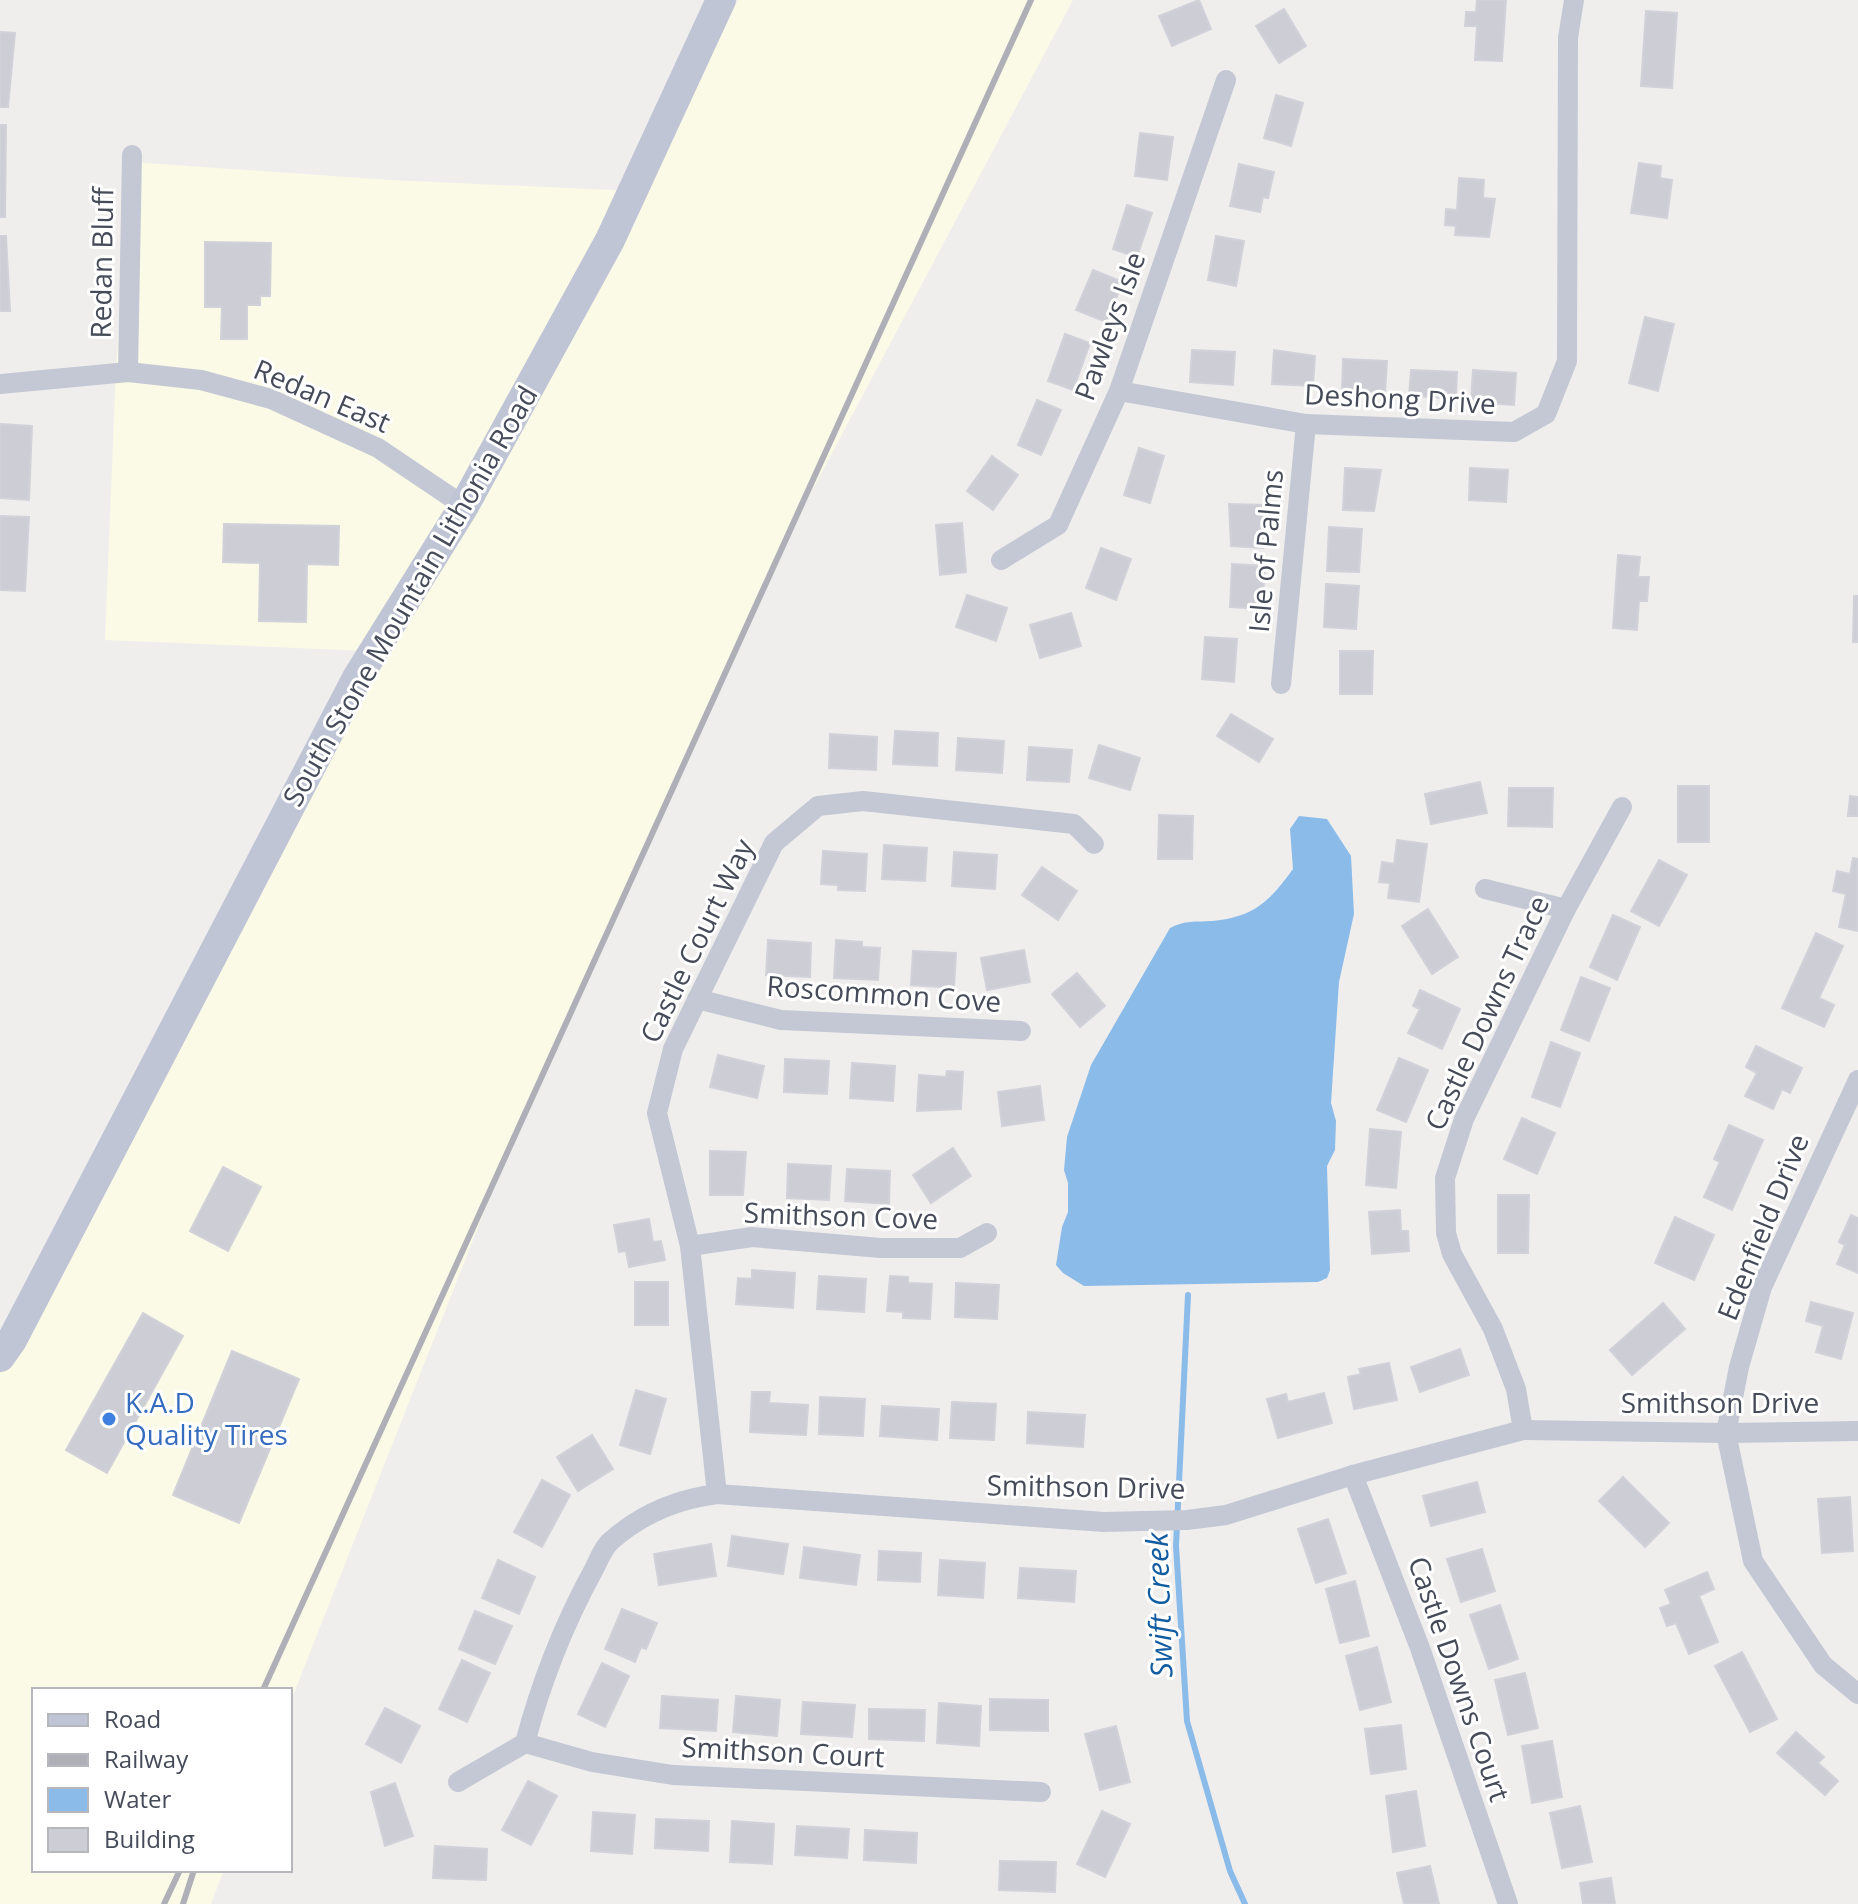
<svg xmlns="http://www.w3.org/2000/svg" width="1858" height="1904" viewBox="0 0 1858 1904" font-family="'Open Sans',sans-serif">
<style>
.commercial{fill:#fbfae6}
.water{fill:#8bbbe8}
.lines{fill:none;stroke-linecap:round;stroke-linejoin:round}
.stream{stroke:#8bbbe8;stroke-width:6}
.building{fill:#cdced5;stroke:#d1d1d9;stroke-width:2}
.street{stroke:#c4c8d4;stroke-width:20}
.secondary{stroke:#c0c5d6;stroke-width:30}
.rail{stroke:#afb0b7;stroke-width:6}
.shop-dot{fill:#3f7fe0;stroke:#fff;stroke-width:3}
.labels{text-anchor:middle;stroke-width:6;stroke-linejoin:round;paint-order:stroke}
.street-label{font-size:28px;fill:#464b5a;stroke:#fff}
.shop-label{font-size:28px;fill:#366cbe;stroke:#fff;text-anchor:start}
.water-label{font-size:30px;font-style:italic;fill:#125ca1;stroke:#fff}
</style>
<rect width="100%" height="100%" fill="#f0eeed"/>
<!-- commercial -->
<polygon class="commercial" points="738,0 1073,0 807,500 562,1031 511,1144 290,1703 290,1690 34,1690 34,1870 224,1870 211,1904 0,1904 0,1338 368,651 105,640 116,368 132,162 390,180 635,191"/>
<!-- water -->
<path class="water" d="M1299,816L1327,819L1351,856L1354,914L1339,982L1331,1103L1336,1121L1335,1150L1327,1166L1330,1270L1327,1278L1318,1282L1084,1286L1063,1273L1056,1265L1062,1227L1068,1212V1183L1064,1170L1067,1137L1091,1065L1170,928C1185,920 1195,922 1212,921C1254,917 1270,901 1293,869L1290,829Z"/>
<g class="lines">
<!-- stream -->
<polyline class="stream" points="1188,1295 1176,1546 1187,1721 1230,1871 1245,1904"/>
</g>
<!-- building -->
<g class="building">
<polygon points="1199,0 1211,29 1172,46 1159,16"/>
<polygon points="1477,0 1506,0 1502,61 1475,60 1477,26 1465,26 1466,12 1476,12"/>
<polygon points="1284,9 1306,46 1279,63 1256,26"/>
<polygon points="1646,11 1677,13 1672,88 1641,86"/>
<polygon points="0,32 15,33 8,107 0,107"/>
<polygon points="1276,95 1303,103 1291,146 1264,138"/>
<polygon points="0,125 6,125 5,217 0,217"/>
<polygon points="1140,133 1173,137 1167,180 1135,176"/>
<polygon points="1639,163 1661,166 1660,178 1672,180 1667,218 1631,213"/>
<polygon points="1239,164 1274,172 1268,198 1263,197 1260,212 1230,206"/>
<polygon points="1459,178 1484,180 1483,198 1495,199 1489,237 1455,235 1456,226 1445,225 1446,209 1457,210"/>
<polygon points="1127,205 1152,213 1137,257 1113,249"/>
<polygon points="0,236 6,236 10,311 0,311"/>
<polygon points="1216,236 1244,241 1236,286 1208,280"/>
<polygon points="205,242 271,243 270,296 260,296 260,305 247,305 247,339 221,339 222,307 205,307"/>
<polygon points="1093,270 1123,282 1106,322 1076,310"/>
<polygon points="1645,317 1674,324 1658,391 1629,383"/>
<polygon points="1065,334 1090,343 1073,390 1048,381"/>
<polygon points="1192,350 1235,352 1233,385 1190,382"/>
<polygon points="1274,350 1315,356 1313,386 1272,384"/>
<polygon points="1343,359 1387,361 1385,393 1342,391"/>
<polygon points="1411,370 1457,372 1456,398 1409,396"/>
<polygon points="1473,370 1516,373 1514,405 1471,402"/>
<polygon points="1037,400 1061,410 1041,455 1018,445"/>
<polygon points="0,424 32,426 29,500 0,498"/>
<polygon points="1139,448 1164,456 1150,503 1124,495"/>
<polygon points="992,456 1018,475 993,510 967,491"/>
<polygon points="1345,468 1381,470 1374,511 1343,510"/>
<polygon points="1470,468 1508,470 1506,502 1469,500"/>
<polygon points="1229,504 1265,505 1263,548 1231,546"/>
<polygon points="0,516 29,517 25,591 0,590"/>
<polygon points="962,523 966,572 940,575 936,525"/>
<polygon points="224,524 339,526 338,565 307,564 306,622 259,621 260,563 223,562"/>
<polygon points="1329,527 1362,529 1359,572 1327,571"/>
<polygon points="1101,548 1131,559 1116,600 1086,588"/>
<polygon points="1618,555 1640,557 1638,577 1649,577 1647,601 1639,601 1637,630 1613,628"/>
<polygon points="1232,564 1265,566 1262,609 1230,607"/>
<polygon points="1326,584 1359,586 1356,629 1324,627"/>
<polygon points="967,595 1007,608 996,641 956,627"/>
<polygon points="1854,596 1858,596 1858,642 1853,642"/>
<polygon points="1071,613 1081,646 1040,658 1030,625"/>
<polygon points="1205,637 1237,639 1234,682 1202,679"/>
<polygon points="1340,651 1373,651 1372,694 1340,694"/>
<polygon points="1231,714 1273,739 1259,762 1217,736"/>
<polygon points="895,731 938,733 937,766 893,764"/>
<polygon points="830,734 877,737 876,770 829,768"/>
<polygon points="958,738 1004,741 1002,773 956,770"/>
<polygon points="1099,745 1140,758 1130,790 1089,778"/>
<polygon points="1029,747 1072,750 1069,782 1027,780"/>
<polygon points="1480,782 1487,813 1431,824 1425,794"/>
<rect x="1678" y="786" width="31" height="56"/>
<polygon points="1509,788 1553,788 1552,827 1508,826"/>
<polygon points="1850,796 1858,797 1858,816 1848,816"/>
<polygon points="1159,815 1193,816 1192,859 1158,859"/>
<polygon points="1397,840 1427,844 1419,902 1388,898 1390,883 1379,882 1382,862 1394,864"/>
<polygon points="884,845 927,848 925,881 882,879"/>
<polygon points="823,851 867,854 865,891 838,890 838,885 821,884"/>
<polygon points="954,852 997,855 995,889 952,886"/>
<polygon points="1853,858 1858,859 1858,931 1839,927 1846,894 1833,891 1837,871 1850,874"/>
<polygon points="1659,860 1687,875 1659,926 1631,911"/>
<polygon points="1042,867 1077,891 1058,920 1022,895"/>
<polygon points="1428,909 1458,957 1432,974 1402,926"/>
<polygon points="1613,915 1640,927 1617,980 1590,967"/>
<polygon points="1816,933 1843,946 1819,998 1834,1005 1824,1027 1782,1008"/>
<polygon points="768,940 811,943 810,977 766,975"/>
<polygon points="836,940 862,942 862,947 880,948 878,980 834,978"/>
<polygon points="1024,950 1030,982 987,990 981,958"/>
<polygon points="913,951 956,953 954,988 911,985"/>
<polygon points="1077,973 1105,1006 1080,1027 1052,994"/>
<polygon points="1581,977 1610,988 1589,1041 1561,1030"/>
<polygon points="1420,990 1460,1009 1442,1049 1408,1033 1420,1009 1413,1006"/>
<polygon points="1551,1042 1580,1053 1560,1107 1532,1097"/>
<polygon points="1756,1046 1802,1068 1790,1093 1782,1089 1773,1109 1745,1096 1757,1073 1746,1067"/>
<polygon points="718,1055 764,1066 757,1098 710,1087"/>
<polygon points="1399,1058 1428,1070 1406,1122 1377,1110"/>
<polygon points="785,1059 829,1061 827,1094 784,1092"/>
<polygon points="852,1063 895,1066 893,1101 850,1098"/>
<polygon points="947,1071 963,1072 961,1109 917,1111 919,1075 946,1077"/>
<polygon points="1040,1086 1044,1120 1002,1126 998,1092"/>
<polygon points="1522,1118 1555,1133 1537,1174 1504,1159"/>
<polygon points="1729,1125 1763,1140 1732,1210 1704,1197 1720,1162 1714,1159"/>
<polygon points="1370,1129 1401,1132 1396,1188 1366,1185"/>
<polygon points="953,1148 971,1176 931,1203 913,1175"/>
<polygon points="710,1151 746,1152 743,1195 710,1195"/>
<polygon points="788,1164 831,1166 829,1200 787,1198"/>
<polygon points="223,1167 261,1187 228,1251 190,1231"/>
<polygon points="847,1169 890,1171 889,1204 845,1201"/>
<polygon points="1498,1195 1529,1195 1528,1253 1498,1253"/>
<polygon points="1400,1210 1401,1231 1408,1231 1409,1251 1372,1254 1369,1212"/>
<polygon points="1851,1215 1858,1218 1858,1273 1837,1264 1845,1245 1839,1242"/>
<polygon points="1675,1217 1714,1235 1694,1280 1655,1263"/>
<polygon points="649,1219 653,1242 661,1241 665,1260 629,1267 626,1251 619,1252 614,1225"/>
<polygon points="752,1270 795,1273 793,1308 736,1304 738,1278 752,1279"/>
<polygon points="819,1276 866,1279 864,1312 817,1309"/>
<polygon points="890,1276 908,1277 908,1283 932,1284 930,1319 903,1318 903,1312 887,1311"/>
<rect x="635" y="1282" width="33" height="43"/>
<polygon points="956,1283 999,1285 997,1319 955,1317"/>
<polygon points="1811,1302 1853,1313 1841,1359 1816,1352 1823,1326 1806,1321"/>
<polygon points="1663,1303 1685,1329 1632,1375 1610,1350"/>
<polygon points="143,1313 183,1336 107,1473 66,1450"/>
<polygon points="1460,1349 1469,1375 1420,1392 1411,1367"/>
<polygon points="232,1351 299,1379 239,1523 173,1495"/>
<polygon points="1389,1363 1397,1400 1354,1409 1348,1377 1361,1374 1359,1369"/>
<polygon points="636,1390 666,1399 650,1454 620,1445"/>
<polygon points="752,1392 770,1392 769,1403 808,1405 806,1435 750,1432"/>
<polygon points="1324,1393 1332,1423 1278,1438 1267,1399 1286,1394 1288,1402"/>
<polygon points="820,1397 865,1399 863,1436 819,1434"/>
<polygon points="952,1402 996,1404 994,1440 950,1438"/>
<polygon points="882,1406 939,1409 937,1440 880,1436"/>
<polygon points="1028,1412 1085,1415 1083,1447 1027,1443"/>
<polygon points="592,1435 613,1469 578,1491 557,1457"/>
<polygon points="1623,1477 1669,1523 1645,1547 1599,1501"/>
<polygon points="542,1480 570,1495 542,1547 514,1532"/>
<polygon points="1477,1482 1485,1512 1431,1526 1423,1496"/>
<polygon points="1850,1497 1853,1551 1822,1553 1818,1499"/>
<polygon points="1328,1519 1346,1573 1316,1583 1298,1529"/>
<polygon points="732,1536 788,1544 783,1574 728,1566"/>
<polygon points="711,1544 716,1576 659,1585 654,1554"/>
<polygon points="804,1547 860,1555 856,1585 800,1578"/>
<polygon points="1482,1549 1495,1591 1461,1602 1447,1559"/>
<polygon points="879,1551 921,1553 920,1582 878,1580"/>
<polygon points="498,1560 535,1577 519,1614 482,1598"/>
<polygon points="940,1560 985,1563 983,1598 938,1595"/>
<polygon points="1020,1568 1076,1571 1074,1602 1018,1598"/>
<polygon points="1707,1572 1714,1589 1699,1596 1718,1642 1689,1654 1676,1623 1667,1626 1660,1608 1671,1604 1665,1590"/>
<polygon points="1355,1581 1369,1636 1340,1643 1326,1589"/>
<polygon points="1500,1605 1518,1659 1489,1669 1470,1615"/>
<polygon points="622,1609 657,1623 646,1649 641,1647 635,1662 605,1649"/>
<polygon points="475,1611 512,1626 495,1664 459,1649"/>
<polygon points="1377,1647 1391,1702 1360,1710 1346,1656"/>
<polygon points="1742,1652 1777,1719 1750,1732 1715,1666"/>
<polygon points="462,1660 490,1673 467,1722 439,1709"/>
<polygon points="602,1663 629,1676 605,1727 578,1714"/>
<polygon points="1525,1673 1538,1728 1508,1735 1495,1680"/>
<polygon points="662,1696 718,1700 716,1731 660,1728"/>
<polygon points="736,1696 780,1700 777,1736 733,1732"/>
<polygon points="990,1699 1048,1700 1048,1731 990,1730"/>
<polygon points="803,1702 855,1705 852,1737 801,1734"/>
<polygon points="939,1703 981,1706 979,1746 937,1743"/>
<polygon points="385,1708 420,1726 401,1763 366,1744"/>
<polygon points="869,1709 925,1710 924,1741 869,1739"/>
<polygon points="1401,1725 1406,1769 1371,1774 1365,1729"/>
<polygon points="1116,1726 1130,1782 1100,1790 1085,1734"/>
<polygon points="1796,1732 1824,1757 1818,1763 1838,1781 1825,1795 1777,1753"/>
<polygon points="1552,1741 1562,1797 1532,1803 1522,1746"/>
<polygon points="528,1781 557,1796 531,1845 502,1830"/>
<polygon points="395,1783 413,1836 385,1846 371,1792"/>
<polygon points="1416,1791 1425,1846 1393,1852 1386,1796"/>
<polygon points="1580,1806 1592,1862 1562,1868 1550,1813"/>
<polygon points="1102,1811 1130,1824 1105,1877 1077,1864"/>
<polygon points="593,1812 635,1815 632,1854 591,1851"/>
<polygon points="656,1819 709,1821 708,1851 655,1848"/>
<polygon points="732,1821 774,1824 772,1864 730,1862"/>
<polygon points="797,1826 849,1829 847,1858 795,1855"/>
<polygon points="865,1830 917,1833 916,1863 864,1860"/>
<polygon points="435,1846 487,1849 486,1880 433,1878"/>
<polygon points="1000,1861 1056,1862 1055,1892 999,1890"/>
<polygon points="1430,1866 1439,1904 1404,1904 1397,1873"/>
<polygon points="1611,1878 1615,1904 1583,1904 1580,1883"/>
</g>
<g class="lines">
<!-- street -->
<g class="street">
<polyline points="128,372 132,155"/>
<polyline points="0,384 128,372 201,380 271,399 378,448 464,506"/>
<polyline points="1119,391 1306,424 1514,432 1546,414 1567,361 1568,38 1574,0"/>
<polyline points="1001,560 1058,525 1119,391 1226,80"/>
<polyline points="1281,684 1306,424"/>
<polyline points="1485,889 1566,909"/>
<polyline points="697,999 781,1020 1021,1031"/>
<polyline points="1858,1080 1762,1287 1739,1367 1726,1433 1753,1561 1823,1665 1858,1694"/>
<polyline points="690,1246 752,1237 881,1248 960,1248 987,1233"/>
<polyline points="1523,1430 1516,1389 1493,1329 1452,1254 1446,1233 1445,1178 1464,1119 1566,909 1622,807"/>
<polyline points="1353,1475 1420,1648 1508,1904"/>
<polyline points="717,1494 690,1246 657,1113 673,1049 774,843 818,806 863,801 1074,824 1094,844"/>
<polyline points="525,1743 592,1762 673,1775 1041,1792"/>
<path d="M458,1782L525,1743C541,1682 563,1626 593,1571C598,1562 603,1547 612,1540C643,1513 677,1499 717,1494L1104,1522L1187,1520L1226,1515L1353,1475L1523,1430L1726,1433L1858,1431"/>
</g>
<!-- secondary -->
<polyline class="secondary" points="0,1357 12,1340 357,678 464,506 610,240 721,0"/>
<!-- rail -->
<g class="rail">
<polyline points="263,1690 1031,0"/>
<polyline points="164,1904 180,1870"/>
<polyline points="183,1904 194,1870"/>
</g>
</g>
<!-- markers -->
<circle class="shop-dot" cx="109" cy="1419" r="8"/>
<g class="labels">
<!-- street labels -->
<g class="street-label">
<text transform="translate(102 263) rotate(-89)" y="10">Redan Bluff</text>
<text transform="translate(1110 326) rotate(-70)" y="10">Pawleys Isle</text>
<text transform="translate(322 396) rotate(23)" y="10">Redan East</text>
<text transform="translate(1400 399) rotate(3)" y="10">Deshong Drive</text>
<text transform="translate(1266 551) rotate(-85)" y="10">Isle of Palms</text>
<text transform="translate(410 596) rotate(-60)" y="10">South Stone Mountain Lithonia Road</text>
<text transform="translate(697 941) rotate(-64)" y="10">Castle Court Way</text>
<text transform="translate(884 994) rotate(4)" y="10">Roscommon Cove</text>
<text transform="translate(1487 1013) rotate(-65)" y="10">Castle Downs Trace</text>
<text transform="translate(841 1216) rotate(2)" y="10">Smithson Cove</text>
<text transform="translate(1763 1227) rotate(-68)" y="10">Edenfield Drive</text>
<text x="1720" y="1413">Smithson Drive</text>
<text transform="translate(1086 1487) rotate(1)" y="10">Smithson Drive</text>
<text transform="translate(1459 1679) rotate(71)" y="10">Castle Downs Court</text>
<text transform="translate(783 1752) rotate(3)" y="10">Smithson Court</text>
</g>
<!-- shop labels -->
<g class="shop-label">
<text x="125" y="1413">K.A.D<tspan x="125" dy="32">Quality Tires</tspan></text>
</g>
<!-- water labels -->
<g class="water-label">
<text transform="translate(1160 1605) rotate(-92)" y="10">Swift Creek</text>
</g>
</g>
<!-- legend -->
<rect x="32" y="1688" width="260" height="184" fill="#ffffff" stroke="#b5b7bd" stroke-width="2"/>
<rect x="48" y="1714" width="40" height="12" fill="#c0c5d6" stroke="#b5b7bd" stroke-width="2"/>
<text x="104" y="1728" font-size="24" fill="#464b5a">Road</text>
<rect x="48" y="1754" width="40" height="12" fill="#afb0b7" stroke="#b5b7bd" stroke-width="2"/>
<text x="104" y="1768" font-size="24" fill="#464b5a">Railway</text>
<rect x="48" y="1788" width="40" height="24" fill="#8bbbe8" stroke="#b5b7bd" stroke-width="2"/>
<text x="104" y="1808" font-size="24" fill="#464b5a">Water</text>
<rect x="48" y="1828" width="40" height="24" fill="#cdced5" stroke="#b5b7bd" stroke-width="2"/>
<text x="104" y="1848" font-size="24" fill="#464b5a">Building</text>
</svg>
